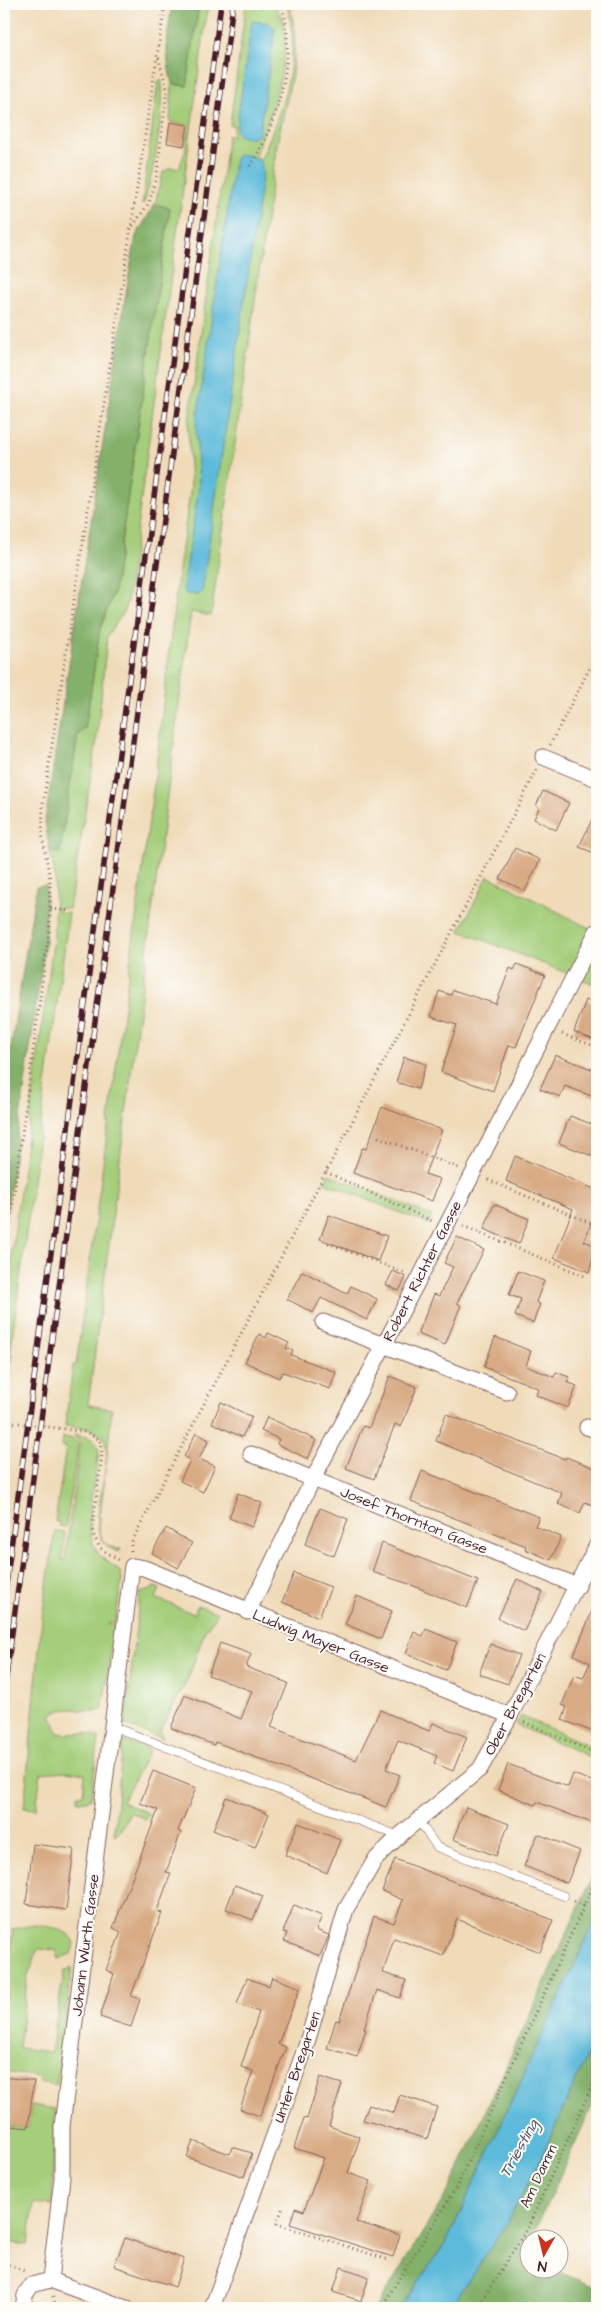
<svg xmlns="http://www.w3.org/2000/svg" width="601" height="2312" viewBox="0 0 601 2312" font-family="'Architects Daughter',sans-serif">
<style>
.green{fill:#a4ce7a;stroke:#777652}
.forest{fill:#83b16a;stroke:#66684a}
.water{fill:#5cbada;stroke:#536c82}
.building{fill:#d8ab84}
.lines{fill:none;stroke-linecap:round;stroke-linejoin:round}
.service-casing{stroke:#84615d;stroke-width:9}
.minor-casing{stroke:#84615d;stroke-width:17}
.path{stroke:#84615d;stroke-width:3;stroke-dasharray:1 4;stroke-linecap:butt}
.service{stroke:#fff;stroke-width:8}
.minor{stroke:#fff;stroke-width:15}
.rail-casing{stroke:#4a1f2b;stroke-width:5.5}
.rail{stroke:#fdfcf7;stroke-width:4;stroke-dasharray:11;stroke-linecap:butt}
.labels{text-anchor:middle;stroke-width:4;stroke-linejoin:round;paint-order:stroke}
.street-label{font-size:15px;fill:#4a1f2b;stroke:#fdfcf7}
.water-label{font-size:16px;font-style:italic;fill:#505568;stroke:#fdfcf7}
</style>
<rect width="100%" height="100%" fill="#fdfcf7"/>
<filter id="ink" filterUnits="userSpaceOnUse"><feTurbulence type="fractalNoise" baseFrequency=".02" numOctaves="2"/><feDisplacementMap in="SourceGraphic" scale="10" xChannelSelector="R" yChannelSelector="G"/><feConvolveMatrix kernelMatrix="1 2 1 2 8 2 1 2 1" color-interpolation-filters="sRGB"/></filter>
<filter id="wash" filterUnits="userSpaceOnUse"><feTurbulence type="fractalNoise" baseFrequency=".0096" numOctaves="4" result="noise"/><feDisplacementMap in="SourceGraphic" scale="20" xChannelSelector="R" yChannelSelector="G"/><feGaussianBlur stdDeviation="1.12" result="paint"/><feColorMatrix in="noise" values="0 0 0 0 0 0 0 0 0 0 0 0 0 0 0 0 0 1.4 0 .05"/><feComposite in="paint" operator="in"/></filter>
<g filter="url(#wash)">
<rect width="100%" height="100%" fill="#f0dbb9"/>
<!-- green -->
<g class="green">
<polygon points="199,4 208,4 127,602 124,612 107,636 97,739 69,909 58,908 58,912 69,913 10,1354 13,1355 12,1361 6,1360 4,1375 4,1310 54,937 55,876 50,852 60,852 78,734 85,729 100,629 114,591 170,208 155,204 163,172 170,168 179,168 185,152 188,125 170,122 172,84 187,86"/>
<path d="M246,4H274C277,9 281,15 283,21C293,57 268,122 255,156L261,159C281,113 303,53 286,4H289C305,52 284,102 276,150L211,616L191,612L88,1405L112,1409L99,1529C101,1541 108,1549 121,1549L119,1552C74,1538 117,1470 104,1438L91,1429L65,1426L73,1365H76L154,784L176,591L191,485L188,428L228,135L232,136L234,126L230,125Z"/>
<path d="M161,80C167,100 152,181 144,203L142,205L158,82Z"/>
<polygon points="488,876 597,932 597,985 460,931"/>
<polygon points="329,1174 432,1216 428,1224 324,1182"/>
<path d="M74,1435C88,1437 97,1437 99,1453C95,1480 81,1529 98,1553C104,1561 114,1565 121,1573L122,1580L115,1622H109L108,1624L115,1625L102,1710C82,1714 69,1703 51,1715L58,1733C71,1736 89,1729 99,1738L91,1798L87,1801H78V1795L83,1794L85,1774L66,1771L41,1773L36,1809L24,1808L42,1619L55,1530L65,1532L62,1560H65L80,1443Z"/>
<polygon points="63,1437 74,1439 78,1444 66,1527 59,1526 59,1522 55,1522 66,1447 62,1446"/>
<polygon points="155,1587 160,1589 156,1598 194,1614 198,1605 218,1613 205,1631 188,1679 160,1731 163,1739 125,1725 140,1593"/>
<polygon points="521,1716 597,1749 597,1760 516,1725"/>
<polygon points="123,1741 147,1748 149,1751 122,1802 148,1813 145,1819 130,1812 120,1831 114,1835"/>
<path d="M35,1925C49,1926 69,1929 75,1943L71,1954L59,1959L56,1950L38,1949L27,1979L19,2048L51,2052L64,1972L72,1967L57,2085L40,2082V2077L4,2072V2010L13,1929Z"/>
<polygon points="31,2105 55,2109 52,2205 34,2203 28,2245 4,2242 4,2125 28,2128"/>
</g>
<!-- forest -->
<g class="forest">
<path d="M172,4H199L187,86L172,84C164,50 167,37 172,4Z"/>
<polygon points="155,204 170,208 114,591 100,629 85,729 78,734 60,852 50,852 45,821 127,286 136,236"/>
<polygon points="46,885 45,943 4,1230 4,1092 36,887"/>
<polygon points="597,1867 597,1916 447,2241 400,2308 376,2308 452,2185"/>
<polygon points="597,2033 597,2095 531,2239 528,2240 523,2256 528,2258 528,2270 555,2270 597,2288 597,2308 450,2308 507,2223 541,2158"/>
</g>
<!-- water -->
<g class="water">
<polygon points="252,21 269,23 275,29 259,134 253,138 240,136 236,130"/>
<polygon points="239,154 251,156 261,162 263,171 202,592 198,595 186,594 183,590 199,486 196,426 235,158"/>
<polygon points="597,1916 597,2033 541,2158 507,2223 450,2308 400,2308 447,2241"/>
</g>
<g id="blocks">
<!-- building -->
<g class="building">
<polygon points="170,122 188,125 184,146 167,143"/>
<polygon points="543,791 569,803 556,830 534,819 539,808 536,806"/>
<polygon points="597,809 597,854 579,847"/>
<polygon points="515,848 540,860 525,891 500,879"/>
<polygon points="517,964 545,975 516,1047 509,1045 493,1091 441,1072 457,1025 431,1017 439,991 451,995 453,990 496,1004 510,968 514,970"/>
<polygon points="586,1000 597,1004 597,1041 574,1032"/>
<polygon points="555,1055 597,1071 597,1098 565,1086 560,1097 540,1089"/>
<polygon points="404,1057 426,1064 418,1089 396,1082"/>
<polygon points="382,1107 442,1130 425,1174 440,1179 432,1201 353,1173 362,1148 366,1149"/>
<polygon points="570,1116 597,1126 597,1158 559,1143"/>
<polygon points="515,1156 597,1190 597,1209 584,1241 597,1246 589,1272 554,1258 573,1209 506,1181"/>
<polygon points="494,1204 529,1219 519,1244 484,1229"/>
<polygon points="329,1215 387,1236 378,1261 320,1239"/>
<polygon points="457,1237 484,1250 457,1303 461,1305 445,1345 418,1334 434,1294 439,1296 453,1267 444,1263"/>
<polygon points="302,1271 347,1294 351,1286 377,1299 367,1320 321,1298 313,1313 287,1299"/>
<polygon points="393,1271 406,1277 399,1291 386,1285"/>
<polygon points="518,1271 544,1281 536,1302 540,1304 533,1323 515,1316 521,1299 509,1295"/>
<polygon points="268,1333 289,1343 286,1348 293,1351 291,1355 336,1372 330,1389 283,1372 279,1378 245,1362 259,1334 266,1338"/>
<polygon points="495,1337 531,1351 526,1366 554,1377 556,1372 569,1377 567,1382 577,1386 568,1408 536,1395 538,1388 484,1367"/>
<polygon points="390,1376 417,1387 401,1427 395,1424 374,1479 346,1468 363,1426 369,1428"/>
<polygon points="221,1402 252,1417 242,1437 212,1423"/>
<polygon points="446,1414 565,1459 566,1457 597,1469 597,1507 585,1502 580,1513 558,1504 562,1493 436,1441"/>
<polygon points="267,1417 316,1440 308,1459 277,1444 279,1439 261,1431"/>
<polygon points="196,1433 209,1440 199,1459 215,1466 203,1492 180,1481 190,1460 184,1457"/>
<polygon points="422,1471 539,1517 535,1526 561,1537 551,1560 525,1549 526,1546 411,1501"/>
<polygon points="238,1493 262,1503 252,1527 229,1518"/>
<polygon points="320,1508 348,1519 334,1556 305,1544"/>
<polygon points="166,1528 192,1543 178,1568 152,1553"/>
<polygon points="382,1543 478,1581 467,1608 409,1584 372,1572"/>
<polygon points="294,1573 331,1587 319,1617 282,1602"/>
<polygon points="517,1579 543,1592 524,1631 498,1618"/>
<polygon points="357,1596 392,1611 381,1639 345,1624"/>
<polygon points="597,1599 597,1714 591,1731 562,1720 567,1707 562,1705 574,1675 583,1678 590,1663 574,1655"/>
<polygon points="426,1629 457,1642 446,1670 406,1653 414,1632 423,1636"/>
<polygon points="220,1643 251,1654 246,1667 288,1683 271,1727 356,1760 380,1710 429,1731 433,1723 467,1737 453,1771 434,1763 437,1756 398,1740 386,1769 400,1775 386,1807 215,1742 214,1745 171,1728 185,1695 241,1719 252,1691 208,1675"/>
<polygon points="490,1644 519,1655 508,1684 479,1674"/>
<polygon points="508,1764 568,1787 573,1774 597,1783 597,1825 537,1802 535,1805 498,1790"/>
<polygon points="153,1771 196,1788 178,1831 181,1832 166,1872 171,1873 157,1911 162,1913 131,1996 140,1999 131,2027 100,2017 114,1974 106,1970 121,1932 113,1928 158,1810 140,1803"/>
<polygon points="226,1797 269,1814 255,1847 213,1830"/>
<polygon points="466,1807 509,1824 496,1856 453,1839"/>
<polygon points="298,1823 340,1840 327,1873 285,1855"/>
<polygon points="538,1834 580,1851 567,1883 524,1866"/>
<polygon points="33,1844 74,1849 66,1910 26,1904"/>
<polygon points="395,1859 553,1920 540,1952 457,1919 443,1956 394,1938 383,1973 406,1980 400,1998 377,1990 364,2029 366,2029 357,2057 327,2048 336,2020 339,2021 374,1916 394,1923 403,1900 382,1891"/>
<polygon points="235,1885 263,1896 253,1920 226,1909"/>
<polygon points="294,1905 322,1916 316,1930 329,1935 320,1956 284,1941 287,1933 283,1932"/>
<polygon points="272,1977 300,1988 278,2044 286,2047 260,2116 240,2109 253,2071 241,2067 259,2012 237,2004 247,1978 269,1986"/>
<polygon points="4,2077 34,2081 28,2128 4,2125"/>
<polygon points="320,2077 342,2084 329,2126 360,2137 348,2173 371,2181 356,2222 400,2235 393,2257 290,2224 295,2208 304,2211 324,2158 294,2148 304,2118 307,2119"/>
<polygon points="400,2095 437,2107 427,2139 363,2120 369,2105 394,2113"/>
<polygon points="193,2141 230,2154 232,2147 252,2153 244,2177 187,2157"/>
<polygon points="125,2238 184,2259 175,2287 114,2266"/>
<polygon points="341,2267 369,2277 361,2301 333,2292"/>
</g>
</g>
</g>
<g filter="url(#ink)">
<use href="#blocks" fill-opacity="0" stroke="#84615d" stroke-width="1"/>
<g class="lines">
<!-- service casing -->
<g class="service-casing">
<g id="service">
<polyline points="111,1726 399,1836"/>
<polyline points="418,1820 437,1847 564,1896"/>
</g>
</g>
<!-- minor casing -->
<g class="minor-casing">
<g id="minor">
<polyline points="543,757 597,779"/>
<polyline points="323,1322 507,1392"/>
<polyline points="587,1427 597,1430"/>
<polyline points="251,1454 578,1586"/>
<polyline points="248,1612 313,1479 419,1279 597,931"/>
<polyline points="50,2280 62,2178 62,2126 132,1566 144,1568 510,1716"/>
<polyline points="50,2280 126,2308"/>
<polyline points="23,2308 25,2295 32,2285 50,2280"/>
<polyline points="212,2308 306,2046 346,1909 375,1860 399,1836 480,1769 510,1716 597,1545"/>
</g>
</g>
<!-- path -->
<g class="path">
<path d="M250,166C278,126 298,50 281,4"/>
<polyline points="133,226 149,203 157,174 167,89 158,56"/>
<polyline points="550,745 597,654"/>
<polyline points="51,909 69,911"/>
<polyline points="562,1034 597,1047"/>
<polyline points="378,1137 459,1168"/>
<polyline points="326,1172 432,1221"/>
<polyline points="488,1180 591,1223"/>
<polyline points="463,1226 585,1276"/>
<polyline points="328,1243 405,1273"/>
<polyline points="4,1269 50,924 50,879 42,834 43,804 165,4"/>
<polyline points="4,1421 86,1432 100,1440 102,1454 93,1523 94,1536 100,1548 119,1560"/>
<polyline points="131,1551 131,1543 537,770"/>
<polyline points="524,1722 597,1754"/>
<polyline points="574,1901 585,1906"/>
<polyline points="282,2209 277,2224 389,2260"/>
<polyline points="4,2263 27,2272"/>
<polyline points="53,2297 54,2308"/>
<polyline points="381,2308 457,2186 597,1877"/>
<polyline points="477,2308 527,2229 597,2075"/>
</g>
<!-- service -->
<use href="#service" class="service"/>
<!-- minor -->
<use href="#minor" class="minor"/>
<!-- rail casing -->
<g class="rail-casing">
<g id="rail">
<polyline points="4,1599 221,4"/>
<polyline points="4,1692 233,4"/>
</g>
</g>
<!-- rail -->
<use href="#rail" class="rail"/>
</g>
</g>
<g class="labels">
<!-- street labels -->
<g class="street-label">
<text transform="translate(422 1271) rotate(-63)" y="5">Robert Richter Gasse</text>
<text transform="translate(414 1520) rotate(22)" y="5">Josef Thornton Gasse</text>
<text transform="translate(321 1641) rotate(22)" y="5">Ludwig Mayer Gasse</text>
<text transform="translate(515 1704) rotate(-62)" y="5">Ober Bregarten</text>
<text transform="translate(85 1945) rotate(-83)" y="5">Johann Wurth Gasse</text>
<text transform="translate(297 2067) rotate(-71)" y="5">Unter Bregarten</text>
<text transform="translate(538 2176) rotate(-65)" y="5">Am Damm</text>
</g>
<!-- water labels -->
<g class="water-label">
<text transform="translate(518 2148) rotate(-61)" y="6">Triesting</text>
</g>
</g>
<!-- margin -->
<rect width="601" height="2312" fill="none" stroke="#fdfcf7" stroke-width="20"/>
<!-- north arrow -->
<g transform="translate(544 2254) rotate(188)"><circle r="24" fill="#fdfcf7" stroke="#b5a4a5"/>
<path d="M0-4L9 19L0 12L-9 19Z" fill="#c8321e"/>
<text y="-8" font-size="14" font-weight="bold" text-anchor="middle" fill="#4a1f2b">N</text>
</g>
</svg>
